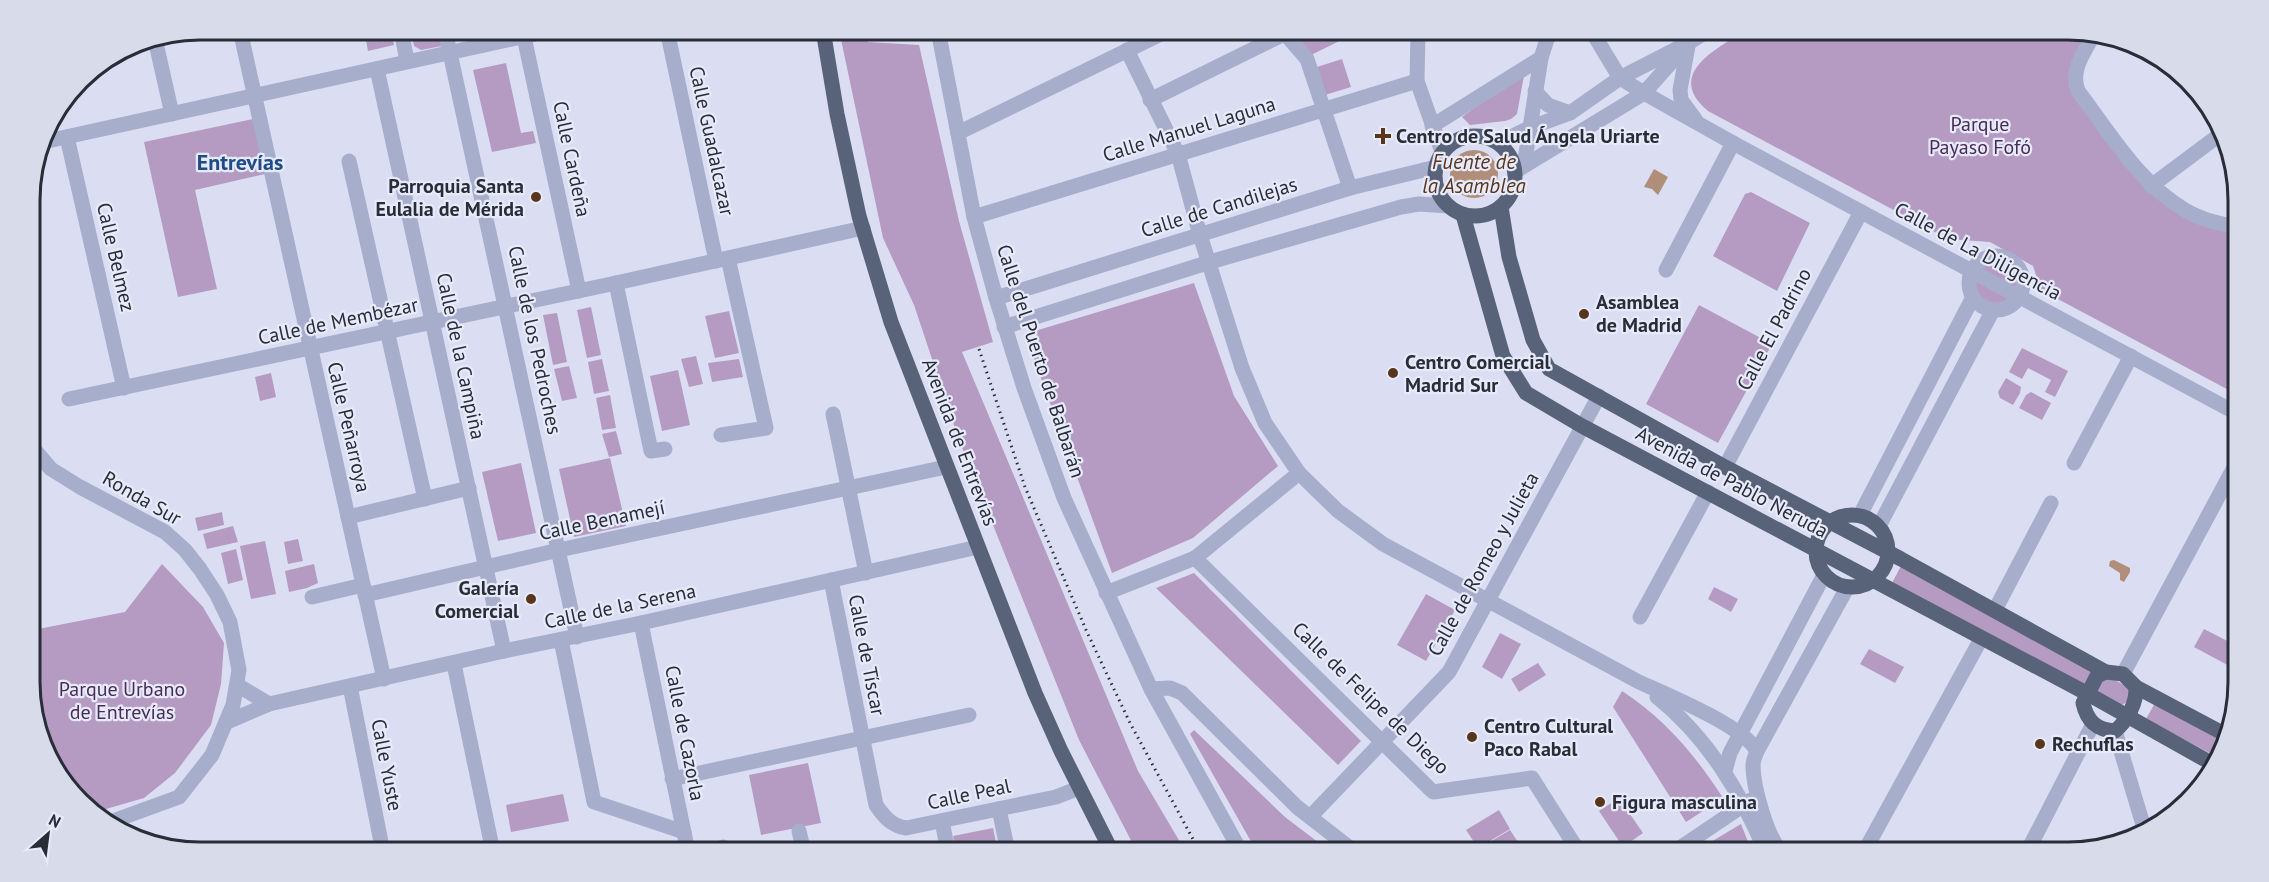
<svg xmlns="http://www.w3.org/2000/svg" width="2269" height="882" viewBox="0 0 2269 882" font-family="'PT Sans',sans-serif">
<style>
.green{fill:#b59bc2}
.water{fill:#b08e79}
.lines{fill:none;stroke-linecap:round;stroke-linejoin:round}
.minor{stroke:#a7aecb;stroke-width:15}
.major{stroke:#586379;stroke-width:15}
.rail{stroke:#282d37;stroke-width:3;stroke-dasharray:1.5 4.5;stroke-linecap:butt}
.poi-dot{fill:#59351c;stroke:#e7eafa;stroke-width:2}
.labels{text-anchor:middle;stroke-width:4.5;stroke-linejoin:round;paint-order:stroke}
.park-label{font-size:20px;fill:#492b55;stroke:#e7eafa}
.street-label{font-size:20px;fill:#282d37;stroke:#e7eafa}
.poi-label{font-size:20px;font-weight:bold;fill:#282d37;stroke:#e7eafa;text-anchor:start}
.water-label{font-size:21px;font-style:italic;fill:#59351c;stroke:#e7eafa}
.quarter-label{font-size:22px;font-weight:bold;fill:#1f4b87;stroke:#e7eafa}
.rim{fill:none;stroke:#282d37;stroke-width:3}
</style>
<rect width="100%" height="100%" fill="#dbdef2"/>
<!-- green -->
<g class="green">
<polygon points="364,30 391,30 394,45 368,51"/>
<polygon points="411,30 442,30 442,46 421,50 414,46"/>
<polygon points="839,30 865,30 868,42 919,45 959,221 993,342 962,352 1138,771 1186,852 1137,852 1079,740 959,440 914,305 883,238"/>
<polygon points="1306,30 1362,30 1311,55 1293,36"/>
<path d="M1747,30H2068L2094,34L2075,82L2151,186L2238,228V395L2041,290L2033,266L1990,242L1948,239L1708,111C1663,74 1719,47 1747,30Z"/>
<polygon points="1342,59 1351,87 1325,95 1317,67"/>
<polygon points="506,63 521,133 533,131 536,143 492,152 473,70"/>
<polygon points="1525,70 1517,114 1511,119 1505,121 1470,125 1462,117"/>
<polygon points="253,119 265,174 195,190 217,289 178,297 144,142"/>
<polygon points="1751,192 1810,223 1777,291 1713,256 1745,194"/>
<path d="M1994,259C2011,259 2023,272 2018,289L1979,267L1983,262Z"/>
<path d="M1972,280L2013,298C2008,307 1998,307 1989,306L1975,293Z"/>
<polygon points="1194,283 1234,396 1278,466 1193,538 1112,573 1025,334"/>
<polygon points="1699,305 1772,344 1718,443 1646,404"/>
<polygon points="591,307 601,355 587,358 577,310"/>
<polygon points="729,311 739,353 715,358 705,316"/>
<polygon points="557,313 567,362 553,365 543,315"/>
<polygon points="2022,348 2068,371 2055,397 2045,392 2051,380 2028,368 2022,379 2009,372"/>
<polygon points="696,356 703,384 689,387 681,359"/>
<polygon points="602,359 609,391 594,394 588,362"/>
<polygon points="739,359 743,377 712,382 708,363"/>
<polygon points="569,366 577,398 562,401 554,369"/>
<polygon points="678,370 690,425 662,431 650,376"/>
<polygon points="271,373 276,397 260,401 255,377"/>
<polygon points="2006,378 2021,387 2020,393 2013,405 2000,398 1998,392"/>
<polygon points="2031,392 2051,403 2042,420 2019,408 2026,395"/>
<polygon points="610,395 616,428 602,430 596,398"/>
<polygon points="616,431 622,454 609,457 602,434"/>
<polygon points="610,458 626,526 574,537 559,469"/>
<polygon points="521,463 536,533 498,541 482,472"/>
<polygon points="222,512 224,525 198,531 195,518"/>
<polygon points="233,526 238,542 207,549 203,534"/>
<polygon points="298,539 303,561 288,564 284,542"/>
<polygon points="265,541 276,594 251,599 240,546"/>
<polygon points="236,549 243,580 228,584 221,553"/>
<polygon points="162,564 203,607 224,643 221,684 211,725 175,773 144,798 99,811 72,794 33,714 33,630 125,612"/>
<polygon points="314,564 318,583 307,588 289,592 285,571"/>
<polygon points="1901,566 2092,670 2085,686 1892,583"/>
<polygon points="1194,573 1361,741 1338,765 1156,588"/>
<polygon points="1714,587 1738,599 1731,612 1708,599"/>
<polygon points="1426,594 1455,610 1426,661 1397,645"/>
<polygon points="2204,629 2239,647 2239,658 2233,668 2194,647"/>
<polygon points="1500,633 1521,644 1502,679 1482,667"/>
<polygon points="1869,649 1904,667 1895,683 1860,664"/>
<polygon points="1538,663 1546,675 1519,692 1511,679"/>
<polygon points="2111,678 2126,686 2130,691 2129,701 2122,705 2098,693 2097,683"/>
<path d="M1622,691C1665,719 1696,756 1723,798L1686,822L1613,707Z"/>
<polygon points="2155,703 2227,741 2215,756 2146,719"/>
<polygon points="1194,730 1285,817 1331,852 1257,852 1190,734"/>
<polygon points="808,763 821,823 761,835 749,775"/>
<polygon points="563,794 569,821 511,832 506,805"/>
<polygon points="1619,798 1643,833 1623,847 1599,811"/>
<polygon points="1499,810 1510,829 1478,848 1466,830"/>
<polygon points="1741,824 1752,852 1694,852"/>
<polygon points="993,828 998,852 956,852 953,836"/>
<polygon points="1510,830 1522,848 1515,852 1480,852 1478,849"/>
</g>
<!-- water -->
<g class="water">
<circle cx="1474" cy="174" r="24"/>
<polygon points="1654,169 1668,177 1658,195 1652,189 1644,187"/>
<polygon points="2114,560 2130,568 2130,572 2124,582 2120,580 2120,573 2109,566 2110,561"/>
</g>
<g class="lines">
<!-- minor -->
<g class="minor">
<polyline points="240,30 384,679"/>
<polyline points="401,30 407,61"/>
<polyline points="445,30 577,637"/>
<polyline points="667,30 716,261"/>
<polyline points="938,30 974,217 996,298 1024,388 1064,498 1151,689 1241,852"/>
<polyline points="1282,30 1307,59 1350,188"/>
<polyline points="1418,30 1417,81 1442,152"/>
<polyline points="1591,30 1620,78 1644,93 1733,143 2238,414"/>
<path d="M2094,34C2084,53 2070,70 2078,91C2110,133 2139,183 2185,210C2201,220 2220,223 2238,228"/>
<polyline points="524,37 579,291"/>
<polyline points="155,39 172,114"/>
<polyline points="1688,46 1680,90 1681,100 1695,119"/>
<path d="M1127,50L1178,154L1200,235L1242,368L1265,423L1299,473L1338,511L1383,544L1639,682C1668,695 1743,726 1757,751"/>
<polyline points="377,69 504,651"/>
<polyline points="1535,91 1548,105 1570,113"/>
<polyline points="1150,100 1292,30"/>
<polyline points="1432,126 1541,58"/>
<polyline points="958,133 1169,30"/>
<polyline points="67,137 124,388"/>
<polyline points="43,142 553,30"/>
<polyline points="1499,143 1529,128 1570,113 1620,78 1688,43 1709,30"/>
<polyline points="349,161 425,499"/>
<polyline points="1524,166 1644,93 1684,48"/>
<polyline points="1518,170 1524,166 1541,58 1550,30"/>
<polyline points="2151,186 2218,136"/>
<polyline points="974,217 1417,81"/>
<circle cx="1996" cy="283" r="27"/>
<polyline points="1666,270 1733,143"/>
<polyline points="616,283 651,451 665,449"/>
<polyline points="996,298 1350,188 1436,167"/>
<polyline points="1004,327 1210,262 1401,207 1419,204 1448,206"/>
<polyline points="69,399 616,283 863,228"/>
<polyline points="833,414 866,573"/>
<polyline points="721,435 766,428 728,258"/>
<polyline points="32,447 51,469 80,487 165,532 185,550 200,569 217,595 230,622 239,670 233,705 212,755 179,797 113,821"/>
<polyline points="2074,463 2131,356"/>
<polyline points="1725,467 1861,212"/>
<polyline points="1860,515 1973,297"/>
<polyline points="348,517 469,488"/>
<polyline points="1879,526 1993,310"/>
<polyline points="1195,558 1433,792 1532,778 1579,852"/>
<path d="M831,580L876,805C884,817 892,826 906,828L1056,797L1079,788"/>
<polyline points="1106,593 1195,558 1299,473"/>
<polyline points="365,595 559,550 946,467"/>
<polyline points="312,597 363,585"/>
<polyline points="1995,610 2051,503"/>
<polyline points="1640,617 1708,492"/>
<polyline points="641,623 688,852"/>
<polyline points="561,640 594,802 684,832"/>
<polyline points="454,664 493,852"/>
<polyline points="2123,674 2238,460"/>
<polyline points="237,685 269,704"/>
<polyline points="350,686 383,852"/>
<polyline points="1151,689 1170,688 1182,693 1297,807 1355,852"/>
<path d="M1657,697C1708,738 1740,792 1766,852"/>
<polyline points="227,722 269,704 504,651 641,623 978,547"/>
<polyline points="2115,731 2144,828"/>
<polyline points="1725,771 1730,753 1824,575"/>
<polyline points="672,779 969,715"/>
<polyline points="999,809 1008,852"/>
<polyline points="1310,817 1449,672 1599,396"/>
<polyline points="942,821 948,852"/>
<polyline points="799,831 804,852"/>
<polyline points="723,847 724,852"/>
<polyline points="1674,852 1751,800"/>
<path d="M1782,852C1767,838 1753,786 1753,765C1753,761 1755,756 1757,751L1847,588"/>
<polyline points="1864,852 1981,639"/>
<polyline points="2027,852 2093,724"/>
</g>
<!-- major -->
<g class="major">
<polyline points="823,30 837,114 859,216 891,322 1035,693 1061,751 1112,852"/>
<circle cx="1475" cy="176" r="40"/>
<polyline points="1501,207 1509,257 1533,340 1549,369 1725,467 1901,559 2106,672 2123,674 2136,687 2230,737"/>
<polyline points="1463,215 1503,356 1526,393 1582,426 2088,694 2211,763"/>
<circle cx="1852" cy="551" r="36"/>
<path d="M2106,672L2097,676L2083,703C2087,721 2096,730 2115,731C2127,721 2137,703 2136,687"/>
</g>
<!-- rail -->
<polyline class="rail" points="979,349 1025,487 1086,630 1130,723 1200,852"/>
</g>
<!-- markers -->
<g class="poi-dot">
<path d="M1380 127h6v6h6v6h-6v6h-6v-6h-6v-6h6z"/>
<circle cx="536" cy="197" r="6"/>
<circle cx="1584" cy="314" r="6"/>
<circle cx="1393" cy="373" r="6"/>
<circle cx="531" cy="599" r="6"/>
<circle cx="1472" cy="737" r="6"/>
<circle cx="2040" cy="744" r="6"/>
<circle cx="1600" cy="802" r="6"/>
</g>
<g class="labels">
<!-- park labels -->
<g class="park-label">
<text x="1980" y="131">Parque<tspan x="1980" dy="23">Payaso Fofó</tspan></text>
<text x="122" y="696">Parque Urbano<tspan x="122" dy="23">de Entrevías</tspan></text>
</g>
<!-- street labels -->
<g class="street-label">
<text transform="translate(1189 129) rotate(-17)" y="7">Calle Manuel Laguna</text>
<text transform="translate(712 141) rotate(78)" y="7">Calle Guadalcazar</text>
<text transform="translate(572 159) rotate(78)" y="7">Calle Cardeña</text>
<text transform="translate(1219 207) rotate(-17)" y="7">Calle de Candilejas</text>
<text transform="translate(1978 251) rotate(28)" y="7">Calle de La Diligencia</text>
<text transform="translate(116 257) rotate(77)" y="7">Calle Belmez</text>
<text transform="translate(338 321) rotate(-12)" y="7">Calle de Membézar</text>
<text transform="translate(1774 329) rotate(-62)" y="7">Calle El Padrino</text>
<text transform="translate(535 340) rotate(78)" y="7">Calle de los Pedroches</text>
<text transform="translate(461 356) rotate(78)" y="7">Calle de la Campiña</text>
<text transform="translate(1041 361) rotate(72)" y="7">Calle del Puerto de Balbarán</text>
<text transform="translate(349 427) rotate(77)" y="7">Calle Peñarroya</text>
<text transform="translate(960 442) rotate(69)" y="7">Avenida de Entrevías</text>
<text transform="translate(1732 482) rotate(28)" y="7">Avenida de Pablo Neruda</text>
<text transform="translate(142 498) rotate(30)" y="7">Ronda Sur</text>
<text transform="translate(602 520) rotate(-12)" y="7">Calle Benamejí</text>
<text transform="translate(1483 564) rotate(-61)" y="7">Calle de Romeo y Julieta</text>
<text transform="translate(620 606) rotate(-12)" y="7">Calle de la Serena</text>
<text transform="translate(867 655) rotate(79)" y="7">Calle de Tíscar</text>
<text transform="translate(1371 698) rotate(44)" y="7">Calle de Felipe de Diego</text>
<text transform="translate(685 733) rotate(79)" y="7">Calle de Cazorla</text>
<text transform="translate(387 765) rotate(79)" y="7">Calle Yuste</text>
<text transform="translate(969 794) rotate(-12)" y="7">Calle Peal</text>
</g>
<!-- poi labels -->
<g class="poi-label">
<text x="1396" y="143">Centro de Salud Ángela Uriarte</text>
<text x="524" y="193" text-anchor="end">Parroquia Santa<tspan x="524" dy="23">Eulalia de Mérida</tspan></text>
<text x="1596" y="309">Asamblea<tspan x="1596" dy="23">de Madrid</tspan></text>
<text x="1405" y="369">Centro Comercial<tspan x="1405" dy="23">Madrid Sur</tspan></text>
<text x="519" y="595" text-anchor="end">Galería<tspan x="519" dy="23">Comercial</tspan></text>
<text x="1484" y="733">Centro Cultural<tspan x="1484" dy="23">Paco Rabal</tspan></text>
<text x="2052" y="751">Rechuflas</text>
<text x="1612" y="809">Figura masculina</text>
</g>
<!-- water labels -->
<g class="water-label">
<text x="1474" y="169">Fuente de<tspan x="1474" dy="24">la Asamblea</tspan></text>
</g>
<!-- quarter labels -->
<g class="quarter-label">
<text x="240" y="170">Entrevías</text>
</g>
</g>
<!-- crop -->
<path d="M0 0H2269V882H0ZM200 40H2068A160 160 0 0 1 2228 200V682A160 160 0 0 1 2068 842H200A160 160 0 0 1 40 682V200A160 160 0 0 1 200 40Z" fill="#d8dbea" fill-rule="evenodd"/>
<path class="rim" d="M200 40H2068A160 160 0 0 1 2228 200V682A160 160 0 0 1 2068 842H200A160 160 0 0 1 40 682V200A160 160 0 0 1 200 40Z"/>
<!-- north arrow -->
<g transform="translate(48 834) rotate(28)" stroke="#e7eafa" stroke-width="4.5" paint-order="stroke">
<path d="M0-4.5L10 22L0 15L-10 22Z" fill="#282d37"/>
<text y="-9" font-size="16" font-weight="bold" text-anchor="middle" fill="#282d37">N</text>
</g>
</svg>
